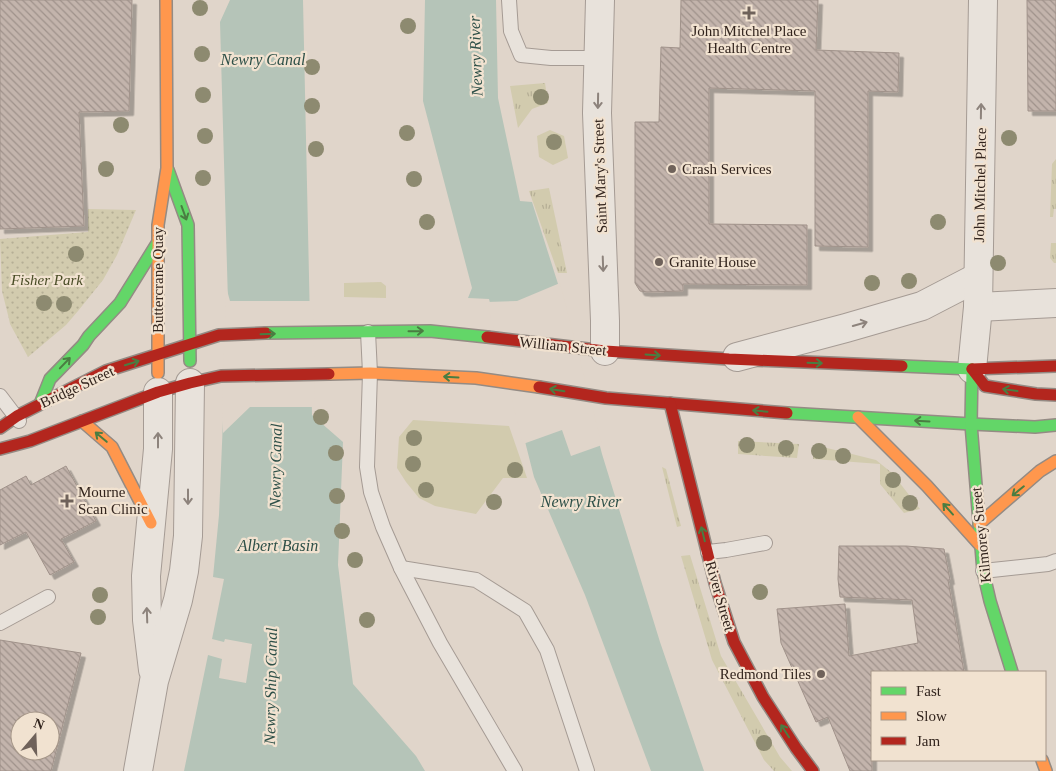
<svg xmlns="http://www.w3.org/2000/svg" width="1056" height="771" viewBox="0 0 1056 771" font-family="Georgia,serif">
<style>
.grass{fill:url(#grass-tufts)}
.park{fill:url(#park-dots)}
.garden{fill:#d2cbae}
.water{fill:#b5c4b8}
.pier{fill:#e0d5ca}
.building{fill:url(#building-back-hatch);stroke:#a0928a;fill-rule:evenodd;filter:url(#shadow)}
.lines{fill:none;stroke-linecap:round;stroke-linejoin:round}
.lane-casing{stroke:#a59b94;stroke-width:16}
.street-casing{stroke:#a59b94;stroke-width:30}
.fast-casing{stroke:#948b84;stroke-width:14}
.slow-casing{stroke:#948b84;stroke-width:14}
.jam-casing{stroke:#948b84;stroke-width:14}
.lane{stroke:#e8e2db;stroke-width:14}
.street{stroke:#e8e2db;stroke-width:28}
.fast{stroke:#63d668;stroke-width:11}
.slow{stroke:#ff974d;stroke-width:11}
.jam{stroke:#b3261e;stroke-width:11}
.tree{fill:#8d8a70}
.oneway{stroke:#8d837c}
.oneway2{stroke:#4a7d42}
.poi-dot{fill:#6f625a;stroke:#f1e2d0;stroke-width:2}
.labels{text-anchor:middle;stroke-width:4.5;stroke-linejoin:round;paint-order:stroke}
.poi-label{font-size:15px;fill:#32241d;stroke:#f1e2d0;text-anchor:start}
.street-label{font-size:15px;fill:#32241d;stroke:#f1e2d0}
.park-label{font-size:15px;font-style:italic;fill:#494c26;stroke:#f1e2d0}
.water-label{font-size:16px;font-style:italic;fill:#2e5048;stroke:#f1e2d0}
</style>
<defs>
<pattern id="grass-tufts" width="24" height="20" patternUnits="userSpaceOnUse" patternTransform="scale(1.25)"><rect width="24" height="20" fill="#d2cbae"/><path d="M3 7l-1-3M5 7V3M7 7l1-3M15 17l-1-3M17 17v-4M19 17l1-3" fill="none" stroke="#b5ae95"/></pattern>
<pattern id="park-dots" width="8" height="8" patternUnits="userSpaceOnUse" patternTransform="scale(1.25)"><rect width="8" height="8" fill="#d2cbae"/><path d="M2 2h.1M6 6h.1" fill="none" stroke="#b5ae95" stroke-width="1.8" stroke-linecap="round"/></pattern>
<pattern id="building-back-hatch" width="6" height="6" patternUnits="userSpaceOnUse" patternTransform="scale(1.25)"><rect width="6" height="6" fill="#c3b4ac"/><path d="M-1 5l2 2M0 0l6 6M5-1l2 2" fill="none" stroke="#9f928b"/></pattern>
<filter id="shadow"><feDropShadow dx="4.5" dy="4.5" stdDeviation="0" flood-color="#0004"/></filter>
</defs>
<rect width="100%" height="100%" fill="#e0d5ca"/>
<!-- grass -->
<g class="grass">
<polygon points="545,83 548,103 532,109 518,128 510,86"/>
<polygon points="1056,159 1056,209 1054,209 1053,217 1050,217 1052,164"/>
<polygon points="549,188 567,273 558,273 529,191"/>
<polygon points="1051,243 1056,243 1056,263 1054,263 1050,258"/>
<polygon points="738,441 799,444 797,458 738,454"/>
<polygon points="814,445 848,453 876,460 892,473 920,509 904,513 880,484 880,464 813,459"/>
<polygon points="662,467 666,469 681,526 677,527"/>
<polygon points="690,555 721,656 780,757 792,771 774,771 764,760 712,660 681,556"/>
</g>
<!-- park -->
<polygon class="park" points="88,209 136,210 117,255 103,280 78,311 66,325 28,357 10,324 9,319 2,291 0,239 88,232"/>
<!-- garden -->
<g class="garden">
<polygon points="550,130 564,136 568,158 553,165 539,157 537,136"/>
<polygon points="381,282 386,286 386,298 344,297 344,283"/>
<polygon points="413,420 509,426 527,478 503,478 476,514 435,506 419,498 406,482 397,468 399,437"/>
</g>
<!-- water -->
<g class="water">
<polygon points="230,0 303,0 312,415 343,442 338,565 353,684 416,756 425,771 184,771 208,655 222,659 219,678 246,683 252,644 225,639 224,642 212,639 224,579 213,577 219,515 228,302 220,22"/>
<polygon points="425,0 496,0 498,98 520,201 532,202 559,287 602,454 660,642 704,771 651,771 585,595 534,477 489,299 468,298 472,288 423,101"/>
</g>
<!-- pier -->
<g class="pier">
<polygon points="225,283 230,301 313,301 315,407 250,407 223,433 222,398 226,302"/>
<polygon points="560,283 602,445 571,456 562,430 523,444 487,302 517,301"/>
</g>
<!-- building -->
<g class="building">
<polygon points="0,0 132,0 129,111 79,112 84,226 0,229"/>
<polygon points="681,0 818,0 816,50 899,53 898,92 868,91 868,247 815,246 815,91 709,88 709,224 807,225 807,285 683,284 683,291 647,292 640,291 635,283 635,122 659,122 661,47 680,48"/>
<polygon points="1027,0 1056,0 1056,111 1028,111"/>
<polygon points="66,466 96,521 61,539 74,562 50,575 26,532 0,545 0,490 26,476 31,485"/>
<polygon points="839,546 906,546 944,549 950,580 948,580 964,672 872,672 872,771 850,771 828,717 816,722 781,643 777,609 845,604 849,656 918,643 912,600 840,597 838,579"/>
<path d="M0,640L81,653L51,771H0ZM20,721H50V751H20Z"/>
</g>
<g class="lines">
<!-- lane casing -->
<g class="lane-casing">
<g id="lane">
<polyline points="509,0 511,31 521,55 551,58 599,58"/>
<polyline points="368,332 370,373 367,467 371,492 383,527 401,568 440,643 515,771"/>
<polyline points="0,396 19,421"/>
<polyline points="708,552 726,550 765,543"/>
<polyline points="401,568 476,580 525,611 547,650 587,771"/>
<polyline points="983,571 1048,564 1056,561"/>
<polyline points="0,623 48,597"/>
</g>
</g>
<!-- street casing -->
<g class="street-casing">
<g id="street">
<polyline points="600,0 597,113 605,321 605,351"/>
<polyline points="978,307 1056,303"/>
<polyline points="737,357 846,328 922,306 978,277"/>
<polyline points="972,369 978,307 983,0"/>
<polyline points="153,670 147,620 146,576 158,449 158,392"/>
<polyline points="138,771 154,681 178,600 184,571 188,536 190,383"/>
</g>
</g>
<!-- fast casing -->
<g class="fast-casing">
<g id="fast">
<polyline points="168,170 188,225 190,361"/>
<polyline points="266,333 430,331 487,337"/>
<polyline points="902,366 972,369"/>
<polyline points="972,369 971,424 983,571 990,601 1012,672"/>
<polyline points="40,404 50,379 83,345 89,336 120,303 158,242"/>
<polyline points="787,413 971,424"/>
<polyline points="971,424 1035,427 1056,425"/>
</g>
</g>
<!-- slow casing -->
<g class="slow-casing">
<g id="slow">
<polyline points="158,373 158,225 167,168 166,0"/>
<polyline points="329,374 370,373 476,378 539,387"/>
<polyline points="858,417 927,486 980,545"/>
<polyline points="82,421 112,447 151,523"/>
<polyline points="979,524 1040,471 1056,461"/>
<polyline points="1042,760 1046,771"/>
</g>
</g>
<!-- jam casing -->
<g class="jam-casing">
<g id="jam">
<polyline points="487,337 605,351 729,359 902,366"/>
<polyline points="972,369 985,386 1036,394 1056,395"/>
<polyline points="972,369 1056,366"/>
<polyline points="539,387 606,398 787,413"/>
<polyline points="670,403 715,583 734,642 763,697 796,748 813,771"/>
<polyline points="0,428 17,416 106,371 219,335 266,333"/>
<polyline points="0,449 30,441 158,392 190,383 221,376 329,374"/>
</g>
</g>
<!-- lane -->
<use href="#lane" class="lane"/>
<!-- street -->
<use href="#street" class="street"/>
<!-- fast -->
<use href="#fast" class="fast"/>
<!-- slow -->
<use href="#slow" class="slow"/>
<!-- jam -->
<use href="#jam" class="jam"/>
</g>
<!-- trees -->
<g class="tree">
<circle cx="200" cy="8" r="8"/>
<circle cx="408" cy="26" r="8"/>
<circle cx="202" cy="54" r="8"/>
<circle cx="312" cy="67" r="8"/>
<circle cx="203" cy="95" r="8"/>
<circle cx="541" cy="97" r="8"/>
<circle cx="312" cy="106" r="8"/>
<circle cx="121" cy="125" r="8"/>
<circle cx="407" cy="133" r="8"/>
<circle cx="205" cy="136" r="8"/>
<circle cx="1009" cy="138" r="8"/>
<circle cx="554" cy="142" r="8"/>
<circle cx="316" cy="149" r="8"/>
<circle cx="106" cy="169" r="8"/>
<circle cx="203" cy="178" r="8"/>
<circle cx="414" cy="179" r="8"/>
<circle cx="427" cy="222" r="8"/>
<circle cx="938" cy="222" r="8"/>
<circle cx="76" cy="254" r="8"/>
<circle cx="998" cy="263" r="8"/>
<circle cx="909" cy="281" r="8"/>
<circle cx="872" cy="283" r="8"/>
<circle cx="44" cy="303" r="8"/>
<circle cx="64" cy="304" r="8"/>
<circle cx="321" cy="417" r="8"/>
<circle cx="414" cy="438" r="8"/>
<circle cx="747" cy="445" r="8"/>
<circle cx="786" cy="448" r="8"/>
<circle cx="819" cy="451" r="8"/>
<circle cx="336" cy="453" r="8"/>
<circle cx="843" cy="456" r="8"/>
<circle cx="413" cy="464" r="8"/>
<circle cx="515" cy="470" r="8"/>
<circle cx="893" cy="480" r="8"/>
<circle cx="426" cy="490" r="8"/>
<circle cx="337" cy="496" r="8"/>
<circle cx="494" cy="502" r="8"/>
<circle cx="910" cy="503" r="8"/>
<circle cx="342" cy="531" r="8"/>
<circle cx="355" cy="560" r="8"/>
<circle cx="760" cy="592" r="8"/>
<circle cx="100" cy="595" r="8"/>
<circle cx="98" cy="617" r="8"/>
<circle cx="367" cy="620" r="8"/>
<circle cx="764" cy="743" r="8"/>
</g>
<!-- one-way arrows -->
<defs><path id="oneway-shaft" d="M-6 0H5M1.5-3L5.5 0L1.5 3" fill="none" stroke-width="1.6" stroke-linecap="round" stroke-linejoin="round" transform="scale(1.25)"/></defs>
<g class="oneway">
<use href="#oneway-shaft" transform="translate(598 101) rotate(91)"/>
<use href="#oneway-shaft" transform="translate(981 111) rotate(-89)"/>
<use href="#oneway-shaft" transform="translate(603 264) rotate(88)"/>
<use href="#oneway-shaft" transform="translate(860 324) rotate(-16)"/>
<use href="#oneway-shaft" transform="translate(158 440) rotate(-90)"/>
<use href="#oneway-shaft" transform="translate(188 497) rotate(90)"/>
<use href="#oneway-shaft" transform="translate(147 615) rotate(-92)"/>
</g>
<g class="oneway2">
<use href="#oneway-shaft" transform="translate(184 213) rotate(70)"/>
<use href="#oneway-shaft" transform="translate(416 331) rotate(-1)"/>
<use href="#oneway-shaft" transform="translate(268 334) rotate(-2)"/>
<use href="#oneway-shaft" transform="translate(653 355) rotate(4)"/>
<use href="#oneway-shaft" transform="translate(65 363) rotate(-46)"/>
<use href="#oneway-shaft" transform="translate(132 363) rotate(-17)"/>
<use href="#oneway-shaft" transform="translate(815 363) rotate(2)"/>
<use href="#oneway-shaft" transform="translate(451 377) rotate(-177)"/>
<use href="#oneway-shaft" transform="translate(557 390) rotate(-171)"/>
<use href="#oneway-shaft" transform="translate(1010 390) rotate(-172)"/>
<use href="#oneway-shaft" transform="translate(760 411) rotate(-175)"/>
<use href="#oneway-shaft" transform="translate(922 421) rotate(-177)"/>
<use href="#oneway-shaft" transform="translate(101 437) rotate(-140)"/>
<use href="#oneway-shaft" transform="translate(1018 491) rotate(141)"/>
<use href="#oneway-shaft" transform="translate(948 509) rotate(-132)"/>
<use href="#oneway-shaft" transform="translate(703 534) rotate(-104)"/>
<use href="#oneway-shaft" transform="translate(785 731) rotate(-123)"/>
</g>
<!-- markers -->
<g class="poi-dot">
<path d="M746.5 5.5h5v5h5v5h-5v5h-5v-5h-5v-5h5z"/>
<circle cx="672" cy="169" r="5"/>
<circle cx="659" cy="262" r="5"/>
<path d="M64.5 493.5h5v5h5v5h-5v5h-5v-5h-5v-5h5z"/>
<circle cx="821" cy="674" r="5"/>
</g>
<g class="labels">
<!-- poi labels -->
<g class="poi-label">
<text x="749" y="36" text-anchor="middle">John Mitchel Place<tspan x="749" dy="17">Health Centre</tspan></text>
<text x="682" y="174">Crash Services</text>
<text x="669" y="267">Granite House</text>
<text x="78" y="497">Mourne<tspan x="78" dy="17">Scan Clinic</tspan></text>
<text x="811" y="679" text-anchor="end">Redmond Tiles</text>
</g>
<!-- street labels -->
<g class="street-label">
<text transform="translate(600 176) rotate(-92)" y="5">Saint Mary's Street</text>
<text transform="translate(980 185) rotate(-89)" y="5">John Mitchel Place</text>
<text transform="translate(158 280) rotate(-90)" y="5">Buttercrane Quay</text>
<text transform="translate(563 346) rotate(6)" y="5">William Street</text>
<text transform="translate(77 387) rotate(-25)" y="5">Bridge Street</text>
<text transform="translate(981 535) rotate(-96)" y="5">Kilmorey Street</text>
<text transform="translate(720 596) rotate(74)" y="5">River Street</text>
</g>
<!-- park labels -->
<g class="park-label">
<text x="47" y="285">Fisher Park</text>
</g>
<!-- water labels -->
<g class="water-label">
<text transform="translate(475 56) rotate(-92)" y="6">Newry River</text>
<text x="263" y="65">Newry Canal</text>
<text transform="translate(275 466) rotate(-89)" y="6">Newry Canal</text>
<text x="581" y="507">Newry River</text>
<text x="278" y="551">Albert Basin</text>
<text transform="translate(270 686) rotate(-89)" y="6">Newry Ship Canal</text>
</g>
</g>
<!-- legend -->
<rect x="871" y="671" width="175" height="90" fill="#f1e2d0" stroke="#a59688"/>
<rect x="881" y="687" width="25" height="8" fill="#63d668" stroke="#a59688"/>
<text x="916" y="696" font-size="15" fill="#32241d">Fast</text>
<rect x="881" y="712" width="25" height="8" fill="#ff974d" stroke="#a59688"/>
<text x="916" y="721" font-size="15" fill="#32241d">Slow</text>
<rect x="881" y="737" width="25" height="8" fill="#b3261e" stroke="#a59688"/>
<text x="916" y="746" font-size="15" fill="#32241d">Jam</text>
<!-- north arrow -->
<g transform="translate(35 736) rotate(19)"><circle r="24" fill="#f1e2d0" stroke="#a59688"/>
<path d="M0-4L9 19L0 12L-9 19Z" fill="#6f625a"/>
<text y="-8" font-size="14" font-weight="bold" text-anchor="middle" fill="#32241d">N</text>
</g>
</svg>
